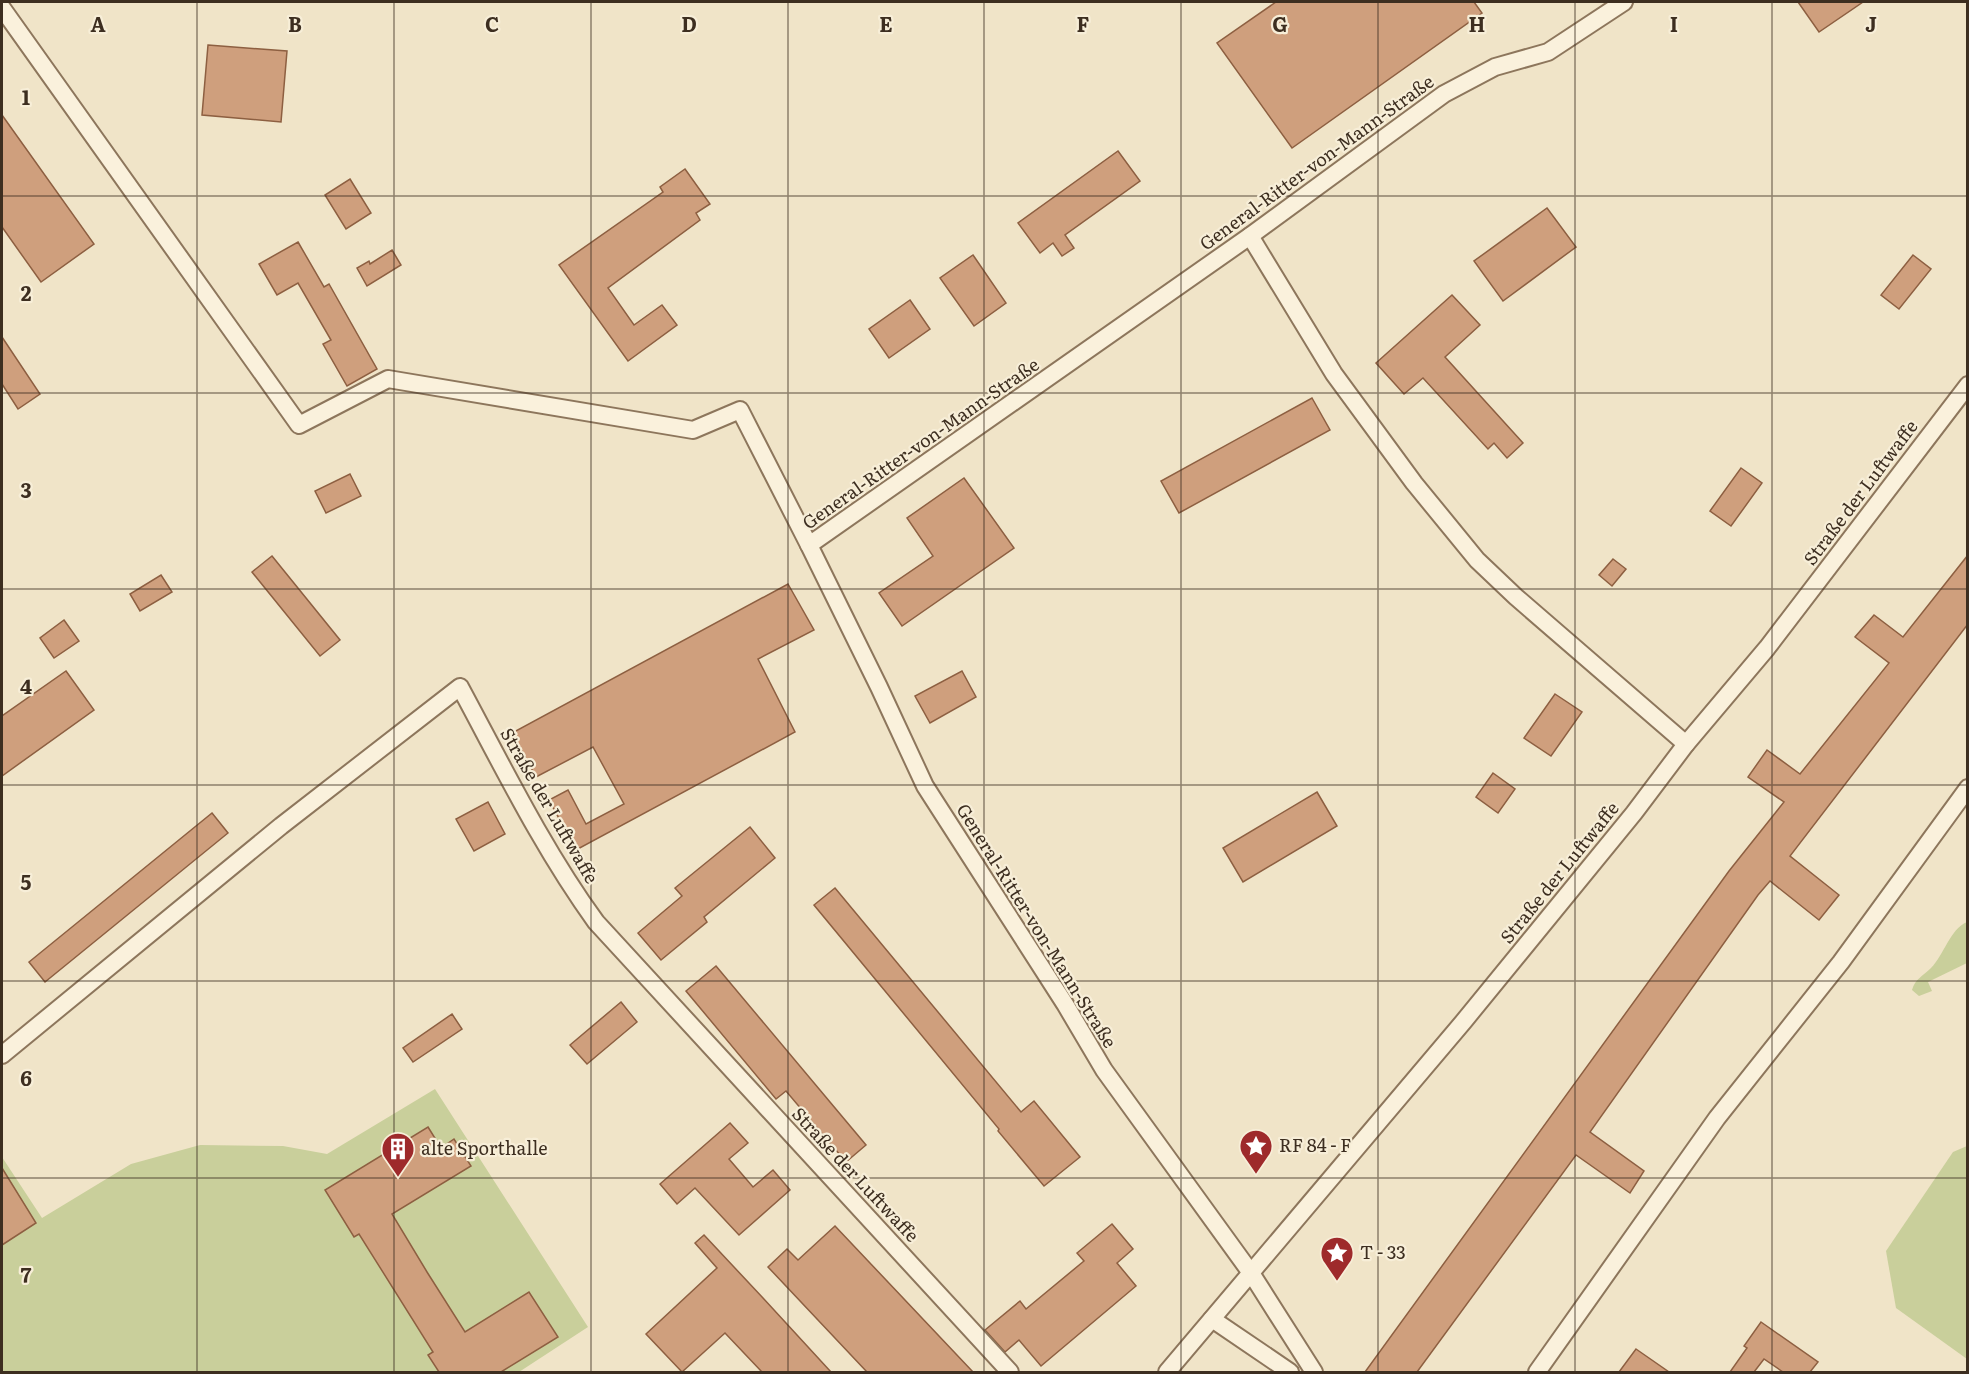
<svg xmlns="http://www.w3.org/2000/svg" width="1969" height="1374" viewBox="0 0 1969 1374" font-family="Literata,serif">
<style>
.green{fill:#c9cf9b}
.building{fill:#cf9f7d;stroke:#8d5f41;stroke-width:1.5}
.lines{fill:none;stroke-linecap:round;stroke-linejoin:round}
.street-casing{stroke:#8d765c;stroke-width:20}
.street{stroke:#faf1dc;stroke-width:16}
.grid{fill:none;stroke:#3d2e20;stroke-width:1.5;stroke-opacity:0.55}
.labels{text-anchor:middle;stroke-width:4.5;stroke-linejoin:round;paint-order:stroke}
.street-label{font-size:18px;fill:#3d2e20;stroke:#f7eed8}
.poi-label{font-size:18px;fill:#3d2e20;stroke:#f7eed8;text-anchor:start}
.grid-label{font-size:20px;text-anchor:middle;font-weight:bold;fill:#3d2e20;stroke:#f7eed8;stroke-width:4.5;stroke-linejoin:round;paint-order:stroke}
</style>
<rect width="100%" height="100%" fill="#f0e4c8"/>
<!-- green -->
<g class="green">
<path d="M1967,922V963L1928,982L1932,991L1919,996L1912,990C1915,979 1923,976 1931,968C1944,955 1950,929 1967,922Z"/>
<polygon points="435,1089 588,1327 519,1372 2,1372 2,1157 42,1218 131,1164 200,1145 283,1146 327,1154"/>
<polygon points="1967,1146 1967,1359 1896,1308 1886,1251 1953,1152"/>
</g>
<!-- building -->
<g class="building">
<polygon points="1276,2 1474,2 1482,13 1292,148 1217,43"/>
<polygon points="1798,2 1863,2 1819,32"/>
<polygon points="208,45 287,51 281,122 202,115"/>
<polygon points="2,115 94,244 41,282 2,227"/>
<polygon points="1118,151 1140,181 1065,235 1074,248 1062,256 1053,243 1040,253 1018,223"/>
<polygon points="685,169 710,204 696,213 700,220 608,288 634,325 662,305 677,325 628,361 559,265 663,192 660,187"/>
<polygon points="350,179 371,213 346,229 325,195"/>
<polygon points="1547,208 1576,247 1503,301 1474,261"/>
<polygon points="298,242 324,287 329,284 377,369 347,386 323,344 331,340 298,283 277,295 259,264"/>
<polygon points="392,250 401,265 367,286 357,268 369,261 370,264"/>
<polygon points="973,255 1006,303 974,326 940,278"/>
<polygon points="1913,255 1931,269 1899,309 1881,295"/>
<polygon points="1452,295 1480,325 1445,357 1523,443 1507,458 1494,443 1488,449 1423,378 1404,394 1376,363"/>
<polygon points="910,300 930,329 889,358 869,329"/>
<polygon points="2,337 40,394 18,409 2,384"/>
<polygon points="1312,398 1330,430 1179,513 1161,481"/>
<polygon points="1741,468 1762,483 1731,526 1710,511"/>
<polygon points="350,474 361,496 326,513 315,491"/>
<polygon points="964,478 1014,548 902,626 879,593 933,556 907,518"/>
<polygon points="1968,555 1968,624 1790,856 1839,895 1819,920 1770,881 1758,895 1590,1132 1644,1171 1630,1193 1576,1155 1417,1372 1365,1372 1729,871 1784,802 1748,777 1767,750 1800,774 1889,663 1855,637 1874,615 1903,637"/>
<polygon points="272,556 340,640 320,656 252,572"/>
<polygon points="1613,559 1626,569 1612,586 1599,575"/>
<polygon points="161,575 172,592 140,611 130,594"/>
<polygon points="788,584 814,630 758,659 795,732 576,850 549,800 568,790 586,824 624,804 593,747 536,777 512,733"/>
<polygon points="64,620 79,641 54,658 40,638"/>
<polygon points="66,671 94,710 2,776 2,716"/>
<polygon points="962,671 976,697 930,723 915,696"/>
<polygon points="1555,694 1582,712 1551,756 1524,738"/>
<polygon points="1493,773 1515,789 1498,813 1476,797"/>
<polygon points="1317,792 1337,826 1243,882 1223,848"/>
<polygon points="488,802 505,834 474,851 456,819"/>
<polygon points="212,813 228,833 45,982 29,962"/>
<polygon points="750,827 775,858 704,917 707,922 661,960 638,933 682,896 675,888"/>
<polygon points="835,888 1021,1112 1034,1101 1080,1157 1044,1186 998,1131 999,1129 814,905"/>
<polygon points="716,966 866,1145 846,1162 786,1091 776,1099 686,991"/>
<polygon points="621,1002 637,1022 587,1064 570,1045"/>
<polygon points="452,1014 462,1029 413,1062 403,1048"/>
<polygon points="730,1123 748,1143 729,1159 753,1187 773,1170 790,1190 739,1235 695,1188 677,1204 660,1184"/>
<polygon points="428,1127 441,1148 454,1139 471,1166 392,1214 427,1272 465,1332 529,1292 558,1337 501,1372 439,1372 428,1355 433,1352 359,1234 354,1237 325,1190"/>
<polygon points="2,1168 36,1223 2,1245"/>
<polygon points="1112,1224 1133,1249 1117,1263 1136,1286 1041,1366 1019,1340 1005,1352 985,1330 1020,1301 1026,1309 1084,1261 1077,1253"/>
<polygon points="835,1226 973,1372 867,1372 768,1267 787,1249 798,1260"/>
<polygon points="704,1235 763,1298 831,1372 762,1372 725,1333 682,1372 646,1334 717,1268 695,1243"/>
<polygon points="1761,1322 1818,1362 1810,1372 1783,1372 1764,1359 1754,1372 1730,1372 1747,1348 1744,1346"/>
<polygon points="1636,1349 1669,1372 1619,1372"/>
</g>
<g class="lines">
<!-- street casing -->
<g class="street-casing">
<g id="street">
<polyline points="2,8 299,425 388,379 693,430 740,410 809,545"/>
<polyline points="1250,236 1334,374 1414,483 1477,560 1516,597 1686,744"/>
<path d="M2,1055L281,826L460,687C503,767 543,849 596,922L1010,1372"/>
<polyline points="1212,1319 1290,1372"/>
<polyline points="1167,1372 1464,1021 1634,813 1686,744 1767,648 1968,385"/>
<polyline points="1314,1372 1251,1273 1104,1070 1065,1004 925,786 879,687 809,545 1250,236 1444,94 1495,67 1548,52 1624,2"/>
<polyline points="1537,1372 1717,1118 1841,962 1968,788"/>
</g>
</g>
<!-- street -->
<use href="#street" class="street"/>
</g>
<!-- grid -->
<path class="grid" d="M197,2V1372M394,2V1372M591,2V1372M788,2V1372M984,2V1372M1181,2V1372M1378,2V1372M1575,2V1372M1772,2V1372M2,196H1968M2,393H1968M2,589H1968M2,785H1968M2,981H1968M2,1178H1968"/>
<!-- icons -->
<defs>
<g id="sight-pin" transform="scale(1.725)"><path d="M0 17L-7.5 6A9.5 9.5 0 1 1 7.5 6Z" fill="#9e2a2b" stroke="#f7eed8"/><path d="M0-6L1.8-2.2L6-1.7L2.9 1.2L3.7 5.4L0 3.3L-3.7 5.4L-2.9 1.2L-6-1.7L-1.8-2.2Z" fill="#fff"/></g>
<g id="building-pin" transform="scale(1.725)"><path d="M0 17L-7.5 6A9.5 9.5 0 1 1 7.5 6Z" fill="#9e2a2b" stroke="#f7eed8"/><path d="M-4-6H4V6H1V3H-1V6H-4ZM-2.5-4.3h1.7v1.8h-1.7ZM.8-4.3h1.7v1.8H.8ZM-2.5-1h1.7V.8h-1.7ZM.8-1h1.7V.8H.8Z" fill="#fff"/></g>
</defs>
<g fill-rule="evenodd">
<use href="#sight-pin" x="1256" y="1146"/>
<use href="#building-pin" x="398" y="1149"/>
<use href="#sight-pin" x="1337" y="1253"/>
</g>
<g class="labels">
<!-- street labels -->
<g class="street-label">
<text transform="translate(1317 163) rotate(-36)" y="6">General-Ritter-von-Mann-Straße</text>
<text transform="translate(921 444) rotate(-35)" y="6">General-Ritter-von-Mann-Straße</text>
<text transform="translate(1861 493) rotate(-53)" y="6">Straße der Luftwaffe</text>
<text transform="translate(549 806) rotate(60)" y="6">Straße der Luftwaffe</text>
<text transform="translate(1560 873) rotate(-51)" y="6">Straße der Luftwaffe</text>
<text transform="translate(1036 926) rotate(58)" y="6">General-Ritter-von-Mann-Straße</text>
<text transform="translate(855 1175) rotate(47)" y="6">Straße der Luftwaffe</text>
</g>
<!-- poi labels -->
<g class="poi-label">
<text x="1279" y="1152">RF 84 - F</text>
<text x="421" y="1155">alte Sporthalle</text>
<text x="1360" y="1259">T - 33</text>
</g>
</g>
<g class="grid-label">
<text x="98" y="32">A</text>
<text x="295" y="32">B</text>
<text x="492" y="32">C</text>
<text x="689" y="32">D</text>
<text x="886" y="32">E</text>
<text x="1083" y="32">F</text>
<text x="1280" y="32">G</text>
<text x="1477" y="32">H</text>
<text x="1674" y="32">I</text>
<text x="1871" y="32">J</text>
<text x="26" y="105">1</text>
<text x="26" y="301">2</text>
<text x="26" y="498">3</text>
<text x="26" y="694">4</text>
<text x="26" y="890">5</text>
<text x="26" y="1086">6</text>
<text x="26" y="1283">7</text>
</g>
<!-- border -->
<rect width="1969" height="1374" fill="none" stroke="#3d2e20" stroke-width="6"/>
</svg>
